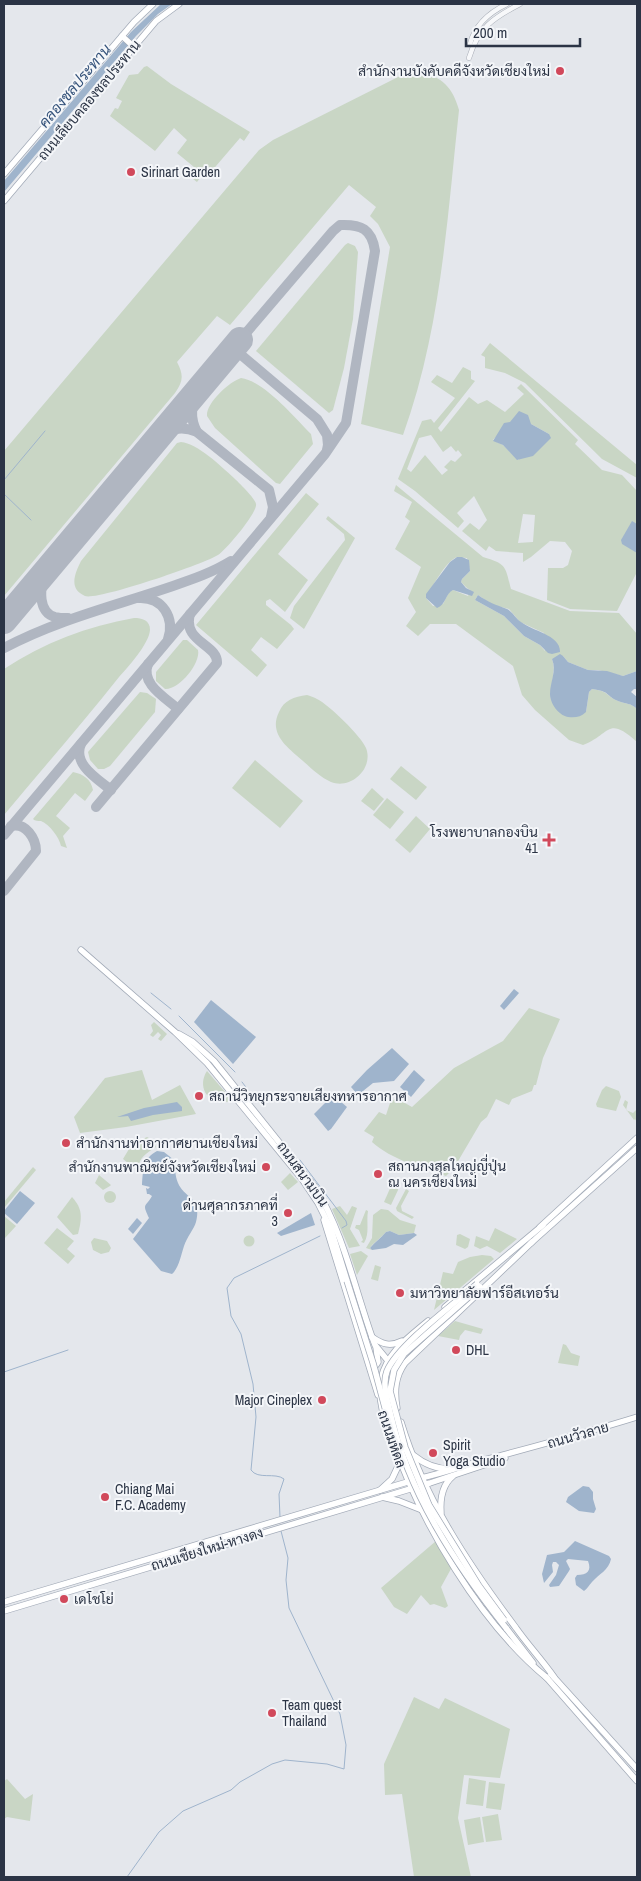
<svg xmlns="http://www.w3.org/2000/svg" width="641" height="1881" viewBox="0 0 641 1881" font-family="'Archivo Narrow',Sarabun,sans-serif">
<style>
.green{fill:#c9d6c5;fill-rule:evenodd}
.water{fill:#9fb4cc}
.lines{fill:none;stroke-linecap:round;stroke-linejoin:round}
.stream{stroke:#9fb4cc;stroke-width:1}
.taxiway{stroke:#b0b6c1;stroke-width:10}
.runway{stroke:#b0b6c1;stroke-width:26}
.minor-casing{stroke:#a9aeb7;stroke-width:5.5}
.major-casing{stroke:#a3abb8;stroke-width:7}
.minor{stroke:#f7f8fa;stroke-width:4.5}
.major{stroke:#fff;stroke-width:5.5}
.major-bridge-casing{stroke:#a3abb8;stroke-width:7;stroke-linecap:butt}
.major-bridge{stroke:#fff;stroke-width:5.5}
.poi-dot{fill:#d1495b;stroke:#f4f6f9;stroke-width:2}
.labels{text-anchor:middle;stroke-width:4;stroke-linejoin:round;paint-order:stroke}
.poi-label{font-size:14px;fill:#2b3445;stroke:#f4f6f9;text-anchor:start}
.street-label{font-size:14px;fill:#2b3445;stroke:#f4f6f9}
.water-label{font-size:15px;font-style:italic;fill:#34527a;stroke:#f4f6f9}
</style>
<rect width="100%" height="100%" fill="#e4e7ec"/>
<!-- green -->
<g class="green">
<polygon points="147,66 171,84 250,132 244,141 240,138 210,173 203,174 197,182 188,175 194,167 177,153 187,140 174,128 155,151 110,116 115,108 118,109 122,101 116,98 129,75 138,74 144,67"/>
<path d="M419,72C442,76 453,88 459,110C447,220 441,330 403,435L361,424L390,247L378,224L370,216L376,207L349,185L230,325L217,316L177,362C184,375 183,382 175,393L4,596V451L259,150L273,140L406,73Z"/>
<polygon points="348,243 355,246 358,252 353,319 344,368 333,410 329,413 256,351 345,245"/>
<polygon points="490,343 637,465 637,478 602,459 525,383 505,373 485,368 485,357 481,355"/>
<path d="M463,367L471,371V379L475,381L438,428L441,432L469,397L478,404L487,400L505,412L524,394L517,388L521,384L578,440L575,444L602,470L622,475L637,491V572L617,611L570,609L547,600L548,568H563L568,565L572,551L565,542L550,541L531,557L523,562V553L496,551L489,546L486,551L462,531L470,523L479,530L487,520L474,496L457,513L464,521L458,528L415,491L398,479L422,421L431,419L434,423L455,398L431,382L437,375L452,383ZM510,422L531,424L549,434L518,460L503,445L493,440ZM431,435L443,452L451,446L456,452L458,450L462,455L455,462L451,460L444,467L448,470L442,475L425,455L411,472L407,469L419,438ZM523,514L535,515L533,542L518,543Z"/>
<path d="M241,378C264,381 294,417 311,434L313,444L280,484L276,483L215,428L207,416C206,403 229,382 241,378Z"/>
<path d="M181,442C197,443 222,467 234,478C238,482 255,498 256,504C258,512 226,550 218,555C204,564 96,601 85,596C68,589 75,573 81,561L177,443Z"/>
<path d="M396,485L483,557C507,564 505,566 511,589L570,611L619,613L637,634V671L623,676L598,670H588L568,662L563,656L552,659C557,673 549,686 551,700L586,712L589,692L592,689C609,691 606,696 618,701C626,704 631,703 637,709V742C607,715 611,734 583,745L569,740L535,710L522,695L513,666L456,624H430L418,636L406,626L416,612L408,598L421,567L395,549L410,521L405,517L412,502L394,491ZM457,557L467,558L470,571L462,579L461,582L467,588L470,590L468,596L453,590L449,592L443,604L433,606L426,598C432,587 446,561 457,557ZM478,595L493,605L509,609L520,622L544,633L545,651L540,645L524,636L504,616L475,600Z"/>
<polygon points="306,493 319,504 278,554 308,580 285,612 270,599 266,601 266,605 291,625 294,629 277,649 261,637 251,650 267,665 257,677 196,625"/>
<polygon points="328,516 355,538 304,629 290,618 294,606 345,540 344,534 326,519"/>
<path d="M134,618C142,618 150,620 150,630C149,644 128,667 119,677C82,724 42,769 4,815V669C43,643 88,626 134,618Z"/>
<path d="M183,640H187L198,650C201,663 179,690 165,689L156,681V672Z"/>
<polygon points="140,692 147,693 156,699 155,712 110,766 104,769 98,769 90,760 88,752"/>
<path d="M307,695C310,696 314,697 317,699C328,704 362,737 366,748C374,768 351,790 331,782C320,777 312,769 303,761C288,748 268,734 279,712C284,700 294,697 307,695Z"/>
<polygon points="255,760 303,801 280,828 232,788"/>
<polygon points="401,766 427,787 416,800 390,779"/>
<path d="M73,772C83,774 91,779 93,790L85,801L75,793L56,816L70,828L63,836L67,848L61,846C59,837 50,825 41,821C38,821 35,821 33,819Z"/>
<polygon points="372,788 384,799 374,811 361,801"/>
<polygon points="387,798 404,812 390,829 373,815"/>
<polygon points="416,816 430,829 410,853 395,840"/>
<path d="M529,1008L560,1019L543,1058L536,1085H534L532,1091L512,1099L509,1105L496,1099L487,1117L481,1122L454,1168L446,1176C421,1167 392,1160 372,1142L374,1137L364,1131L379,1112L386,1115L390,1103L396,1098L412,1107L454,1068L503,1041Z"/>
<polygon points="154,1022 167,1034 161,1041 158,1039 161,1035 158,1032 153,1037 150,1035 153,1031 151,1025"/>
<polygon points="142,1070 152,1100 180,1085 196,1114 126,1127 80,1133 74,1117 105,1078"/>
<path d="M207,1071L232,1100C212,1109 195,1089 207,1071Z"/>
<polygon points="606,1086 619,1091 621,1097 616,1111 597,1107 596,1104 602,1090"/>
<polygon points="625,1100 628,1102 626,1110 633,1113 637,1109 637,1122 635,1119 634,1120 623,1105"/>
<path d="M147,1137L153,1140L156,1147C145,1154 140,1157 137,1170L123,1159L132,1144Z"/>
<polygon points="33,1167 36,1170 4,1208 4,1202"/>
<polygon points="290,1173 298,1182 288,1190 281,1182"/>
<polygon points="99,1175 111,1185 110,1186 103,1190 95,1183"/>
<polygon points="392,1184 398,1187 398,1190 391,1205 384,1202"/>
<polygon points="406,1189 409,1191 401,1206 402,1211 414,1217 412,1219 397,1211 396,1208"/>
<circle cx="110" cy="1197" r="6"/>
<path d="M72,1197C83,1209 82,1218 78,1234L73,1235L57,1217Z"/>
<polygon points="340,1206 347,1215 352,1206 357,1208 350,1229 360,1246 349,1248 332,1209"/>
<path d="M381,1209L388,1210L400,1220L416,1225L414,1233L399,1235L390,1231L386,1232C381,1238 374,1242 370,1248L372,1250L366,1248L372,1238L373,1215Z"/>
<path d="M366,1210L368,1211C366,1222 370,1233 364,1243L361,1242L363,1240L359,1230L355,1228L356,1225H360Z"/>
<polygon points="4,1216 16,1226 5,1238 4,1237"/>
<polygon points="57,1228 74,1241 67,1249 75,1256 68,1264 44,1243"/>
<polygon points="495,1228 517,1239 500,1253 487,1246 480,1249 474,1246 476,1236 489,1241"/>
<polygon points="460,1234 470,1239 468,1247 465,1249 456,1245 457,1235"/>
<circle cx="249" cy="1241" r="5.5"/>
<polygon points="94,1238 107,1241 111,1248 109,1252 101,1254 93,1250 91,1242"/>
<polygon points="361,1251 368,1256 357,1275 350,1254"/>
<polygon points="482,1255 491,1256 494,1259 434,1310 443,1272 453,1274 458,1262 470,1257"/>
<polygon points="375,1265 381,1267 378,1281 371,1279"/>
<polygon points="455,1321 483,1329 481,1334 465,1330 460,1336 459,1340 438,1336"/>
<polygon points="563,1344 566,1345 571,1353 580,1356 578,1366 558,1363"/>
<polygon points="436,1541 452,1567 441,1587 448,1606 445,1608 434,1604 430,1605 421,1595 407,1614 394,1607 381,1588"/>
<polygon points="414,1697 439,1709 445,1698 510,1729 500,1778 464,1775 458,1818 471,1877 414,1877 402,1794 385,1795 384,1764"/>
<polygon points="469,1778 486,1781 483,1806 466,1804"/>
<polygon points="7,1779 25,1799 33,1794 30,1821 7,1817 4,1819 4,1781"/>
<polygon points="489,1782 505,1784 501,1810 486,1808"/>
<polygon points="498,1814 502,1840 486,1842 482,1817"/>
<polygon points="480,1817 484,1842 468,1845 464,1820"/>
</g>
<!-- water -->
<g class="water">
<polygon points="161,4 172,4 158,14 136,36 4,192 4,181 131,32"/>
<polygon points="519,411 528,415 531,424 549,434 551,438 533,456 517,460 503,445 493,441 504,423 510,422"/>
<polygon points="632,521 637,524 637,553 622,544 621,540"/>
<path d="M457,557H462L469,560L470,571L462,579L461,582L466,588L474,592L472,596L453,590C445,594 446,605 437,608L426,598V594L450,562Z"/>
<path d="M478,595C488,602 496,605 507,609C512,611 516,619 521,622C532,631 561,635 560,652L552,654L548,653L540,645L524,636L504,616L475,600Z"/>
<path d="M560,654L563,656L568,662L588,670L607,671L623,676L637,671V689H634L631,692L637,697V709C631,703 626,704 618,701C606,696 610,691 592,689L589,692L586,712C581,717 575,718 568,717C558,715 550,703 550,694C550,682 557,671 552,659Z"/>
<polygon points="514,989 519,993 504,1010 500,1006"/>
<polygon points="211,1000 256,1037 233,1064 194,1022"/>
<polygon points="392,1048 409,1064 394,1081 373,1083 358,1095 351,1087 367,1070"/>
<polygon points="414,1070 425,1080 411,1097 400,1087"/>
<polygon points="333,1095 347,1107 331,1129 328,1131 314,1114"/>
<polygon points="177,1102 182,1107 182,1111 153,1115 131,1121 128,1116 117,1117 144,1108"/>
<path d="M157,1151L164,1152L174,1160C175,1167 175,1176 178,1183C185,1199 202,1197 196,1222C194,1229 187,1237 184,1246C181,1255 179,1268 172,1274L161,1271L133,1239L149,1218C142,1203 145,1208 152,1196L149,1194H147L146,1188L148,1189L150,1187L142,1185C143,1171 143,1158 157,1151Z"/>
<polygon points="20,1191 35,1203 17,1224 4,1213 4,1211"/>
<polygon points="311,1213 315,1225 281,1236 277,1233"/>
<polygon points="137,1218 142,1223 133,1234 128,1229"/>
<path d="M390,1231L399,1235L414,1233L417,1235L403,1245L394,1244L386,1248L372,1250L370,1248C375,1242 381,1238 386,1232Z"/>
<polygon points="583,1486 589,1487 593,1492 593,1499 596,1509 594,1513 579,1511 566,1502 568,1497"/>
<path d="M575,1541L609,1556L611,1559C609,1570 599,1574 592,1582C589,1585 587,1589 584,1591L576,1585L575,1578L577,1575C587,1575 592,1571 588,1561L568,1559L566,1561L570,1569L569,1571L559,1586L550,1587L549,1585L556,1575L559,1565L556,1562H553L552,1565L553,1572L544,1583L542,1574L547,1555L564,1552Z"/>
</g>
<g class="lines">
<!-- stream -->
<g class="stream">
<polyline points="4,480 45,431"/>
<polyline points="4,494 31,520"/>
<polyline points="151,993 171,1009"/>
<polyline points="179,1016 235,1072"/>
<polyline points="242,1082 252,1095"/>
<polyline points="300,1160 346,1221 347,1225 342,1228"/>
<polyline points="4,1372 68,1350"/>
<path d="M280,1517L279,1494L284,1479C275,1472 258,1480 251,1470L256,1417L253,1384L241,1334L231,1316L227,1288L234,1278L320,1236"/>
<polyline points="127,1877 159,1832 183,1811 231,1790 240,1782 272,1764 285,1760 327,1764 344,1769 346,1745 340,1714 289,1608 286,1580 288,1558 281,1531"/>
</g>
<!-- taxiway -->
<g class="taxiway">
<polyline points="233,348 317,419 327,435 328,445 327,450"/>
<path d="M197,432C189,417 191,403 199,389"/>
<path d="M155,441C169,429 180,425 197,432L269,490L273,507L271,517"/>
<path d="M43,574C41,588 37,612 55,617C59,618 64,618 68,618"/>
<path d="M139,598C163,597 175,618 168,639"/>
<path d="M4,648C55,621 110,607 164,589C187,581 210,574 231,561"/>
<path d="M148,664C140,684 166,698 178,709"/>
<path d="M81,744C72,764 98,779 111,790"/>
<path d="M96,807L217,663C218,644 182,642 190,614"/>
<path d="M4,835L325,454L346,423L375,251C372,229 361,224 340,225L333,231L240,340"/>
<path d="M4,891L36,851C36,839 26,822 11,826"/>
</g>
<!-- runway -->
<polyline class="runway" points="4,621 240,340"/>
<!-- minor casing -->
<g class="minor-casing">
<g id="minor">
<path d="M470,44C475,25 490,12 507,4"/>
<path d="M469,58C478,28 493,18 520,4"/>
</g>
</g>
<!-- major casing -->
<g class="major-casing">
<g id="major">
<polyline points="122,36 134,47"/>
<polyline points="4,174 134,22 153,4"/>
<polyline points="4,201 156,21 179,4"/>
<polyline points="81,950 175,1032 207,1063 302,1179 318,1203 331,1229 347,1281"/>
<path d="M179,1034L193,1042L214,1061L315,1187C343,1232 354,1286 372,1337L375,1345L389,1362"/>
<polyline points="324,1220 378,1395"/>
<polyline points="540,1227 637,1138"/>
<polyline points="531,1243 637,1148"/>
<polyline points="445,1307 543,1225"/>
<path d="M428,1321C409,1337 387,1352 381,1379C377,1401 385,1420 393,1441C421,1523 480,1623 547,1678"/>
<path d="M372,1337C382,1344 390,1347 402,1341"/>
<polyline points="371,1366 376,1365 378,1362 376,1347"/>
<path d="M397,1408C394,1391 395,1377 405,1363L532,1242"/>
<path d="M401,1422C424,1498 468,1564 516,1628C528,1645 542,1660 554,1677"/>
<path d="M413,1455C424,1464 436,1469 450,1469"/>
<polyline points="380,1490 392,1479 400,1462"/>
<polyline points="382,1497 399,1501 422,1510"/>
<path d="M441,1513C440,1499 442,1485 453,1476"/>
<path d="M4,1602L421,1478C445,1473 468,1464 492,1458C540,1445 589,1432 637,1417"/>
<polyline points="4,1611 430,1483 505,1458"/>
<polyline points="506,1628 533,1663"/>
<polyline points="551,1674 637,1769"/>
<polyline points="546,1677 637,1781"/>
</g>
</g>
<!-- minor -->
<use href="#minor" class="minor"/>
<!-- major -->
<use href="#major" class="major"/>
<!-- major-bridge casing -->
<g class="major-bridge-casing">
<g id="major-bridge">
<polyline points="347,1281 373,1363 387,1415"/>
<path d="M477,1284C454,1304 398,1345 387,1371C382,1384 387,1398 390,1412C408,1492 455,1564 506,1628"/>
<polyline points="480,1287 404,1354 394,1370 390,1391 405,1447 429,1505 479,1586 504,1620"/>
</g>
</g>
<!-- major-bridge -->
<use href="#major-bridge" class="major-bridge"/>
</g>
<!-- markers -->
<g class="poi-dot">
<circle cx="560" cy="71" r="5"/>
<circle cx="131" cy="172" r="5"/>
<path d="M546.5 832.5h5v5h5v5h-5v5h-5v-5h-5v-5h5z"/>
<circle cx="199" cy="1096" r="5"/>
<circle cx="66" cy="1143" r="5"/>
<circle cx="266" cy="1167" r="5"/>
<circle cx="378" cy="1174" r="5"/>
<circle cx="288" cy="1213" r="5"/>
<circle cx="400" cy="1293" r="5"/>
<circle cx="456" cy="1350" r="5"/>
<circle cx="322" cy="1400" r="5"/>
<circle cx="433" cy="1453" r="5"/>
<circle cx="105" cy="1497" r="5"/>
<circle cx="64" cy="1599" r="5"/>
<circle cx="272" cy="1713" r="5"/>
</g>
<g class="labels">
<!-- poi labels -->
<g class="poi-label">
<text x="550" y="76" text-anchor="end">สำนักงานบังคับคดีจังหวัดเชียงใหม่</text>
<text x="141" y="177">Sirinart Garden</text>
<text x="538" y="837" text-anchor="end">โรงพยาบาลกองบิน<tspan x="538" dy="16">41</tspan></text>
<text x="209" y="1101">สถานีวิทยุกระจายเสียงทหารอากาศ</text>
<text x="76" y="1148">สำนักงานท่าอากาศยานเชียงใหม่</text>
<text x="388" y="1171">สถานกงสุลใหญ่ญี่ปุ่น<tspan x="388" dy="16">ณ นครเชียงใหม่</tspan></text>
<text x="256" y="1172" text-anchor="end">สำนักงานพาณิชย์จังหวัดเชียงใหม่</text>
<text x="278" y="1210" text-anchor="end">ด่านศุลากรภาคที่<tspan x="278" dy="16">3</tspan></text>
<text x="410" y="1298">มหาวิทยาลัยฟาร์อีสเทอร์น</text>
<text x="466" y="1355">DHL</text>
<text x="312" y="1405" text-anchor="end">Major Cineplex</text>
<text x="443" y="1450">Spirit<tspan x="443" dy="16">Yoga Studio</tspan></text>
<text x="115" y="1494">Chiang Mai<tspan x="115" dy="16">F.C. Academy</tspan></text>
<text x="74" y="1604">เดโชโย่</text>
<text x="282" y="1710">Team quest<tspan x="282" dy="16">Thailand</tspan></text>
</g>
<!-- street labels -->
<g class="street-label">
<text transform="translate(89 100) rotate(-50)" y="5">ถนนเลียบคลองชลประทาน</text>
<text transform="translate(303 1174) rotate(54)" y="5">ถนนสนามบิน</text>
<text transform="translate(578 1435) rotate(-16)" y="5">ถนนวัวลาย</text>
<text transform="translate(392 1439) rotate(71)" y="5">ถนนมหิดล</text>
<text transform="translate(207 1549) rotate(-17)" y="5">ถนนเชียงใหม่-หางดง</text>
</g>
<!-- water labels -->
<g class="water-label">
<text transform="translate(75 86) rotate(-50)" y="5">คลองชลประทาน</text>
</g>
</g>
<!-- border -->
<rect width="641" height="1881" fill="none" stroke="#2b3445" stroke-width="10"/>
<!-- scale -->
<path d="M466 38v8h114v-8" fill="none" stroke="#2b3445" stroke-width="2.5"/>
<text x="473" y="38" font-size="15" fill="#2b3445" stroke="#f4f6f9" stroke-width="4" paint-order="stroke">200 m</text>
</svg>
